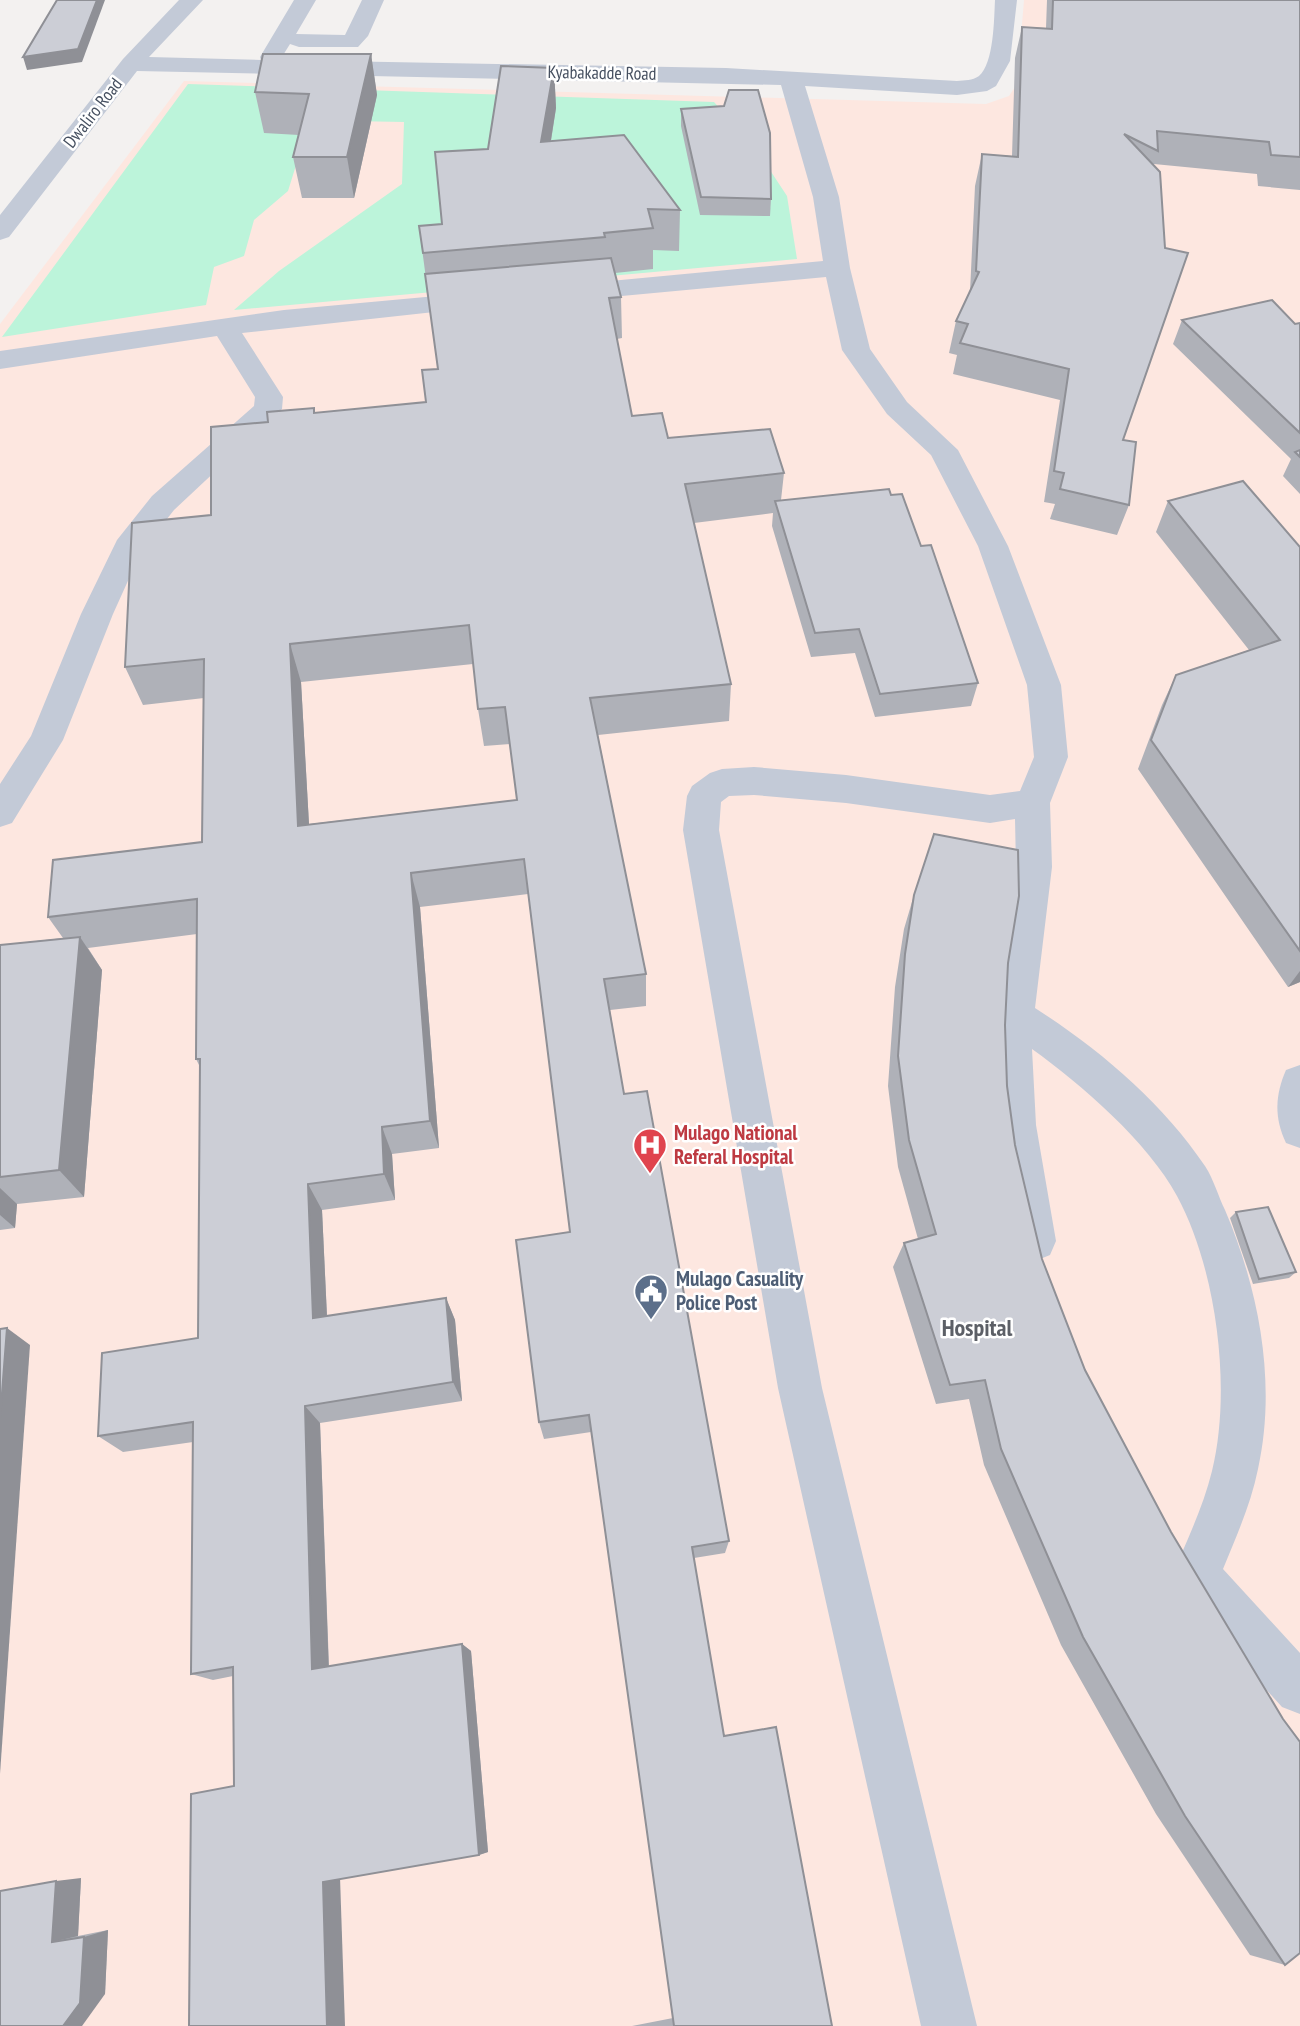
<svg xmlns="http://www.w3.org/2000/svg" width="1300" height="2026" viewBox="0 0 1300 2026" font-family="'PT Sans Narrow',sans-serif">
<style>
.medical{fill:#fde7e0}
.green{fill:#bcf4da}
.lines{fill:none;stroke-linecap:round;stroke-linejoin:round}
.minor{fill:#c3cad7;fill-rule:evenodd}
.wall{fill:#afb1b8;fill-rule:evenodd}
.shaded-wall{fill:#8f9096}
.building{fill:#ccced6;stroke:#8f9096;stroke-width:2;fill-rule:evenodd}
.labels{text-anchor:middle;stroke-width:5;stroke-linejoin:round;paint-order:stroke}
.far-street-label{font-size:18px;fill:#465060;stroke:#fff}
.health-label{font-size:21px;font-weight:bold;fill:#be3a42;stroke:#fff;text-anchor:start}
.service-label{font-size:21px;font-weight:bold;fill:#4e5e75;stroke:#fff;text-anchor:start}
.quarter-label{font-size:24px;font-weight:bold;fill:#5c5f66;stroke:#fff}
</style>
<rect width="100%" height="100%" fill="#f3f1f0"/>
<!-- medical -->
<polygon class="medical" points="1024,0 1300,0 1300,2026 0,2026 0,324 184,81 986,104 1009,96 1017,84"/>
<!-- green -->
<polygon class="green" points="188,84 714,102 756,149 787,196 797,259 234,310 279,271 402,184 404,122 350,121 302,146 288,191 254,220 244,256 214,267 206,305 2,337"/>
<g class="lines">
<!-- minor -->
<g class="minor">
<path d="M179,0H203L149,57L261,60L260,57L294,0H316L296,34L345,35L362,0H384L368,36L358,47H299L290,44L280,60L726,68L957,81C965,80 972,81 979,76C994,63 994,19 995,0H1017L1010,61L996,86L987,91L957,95L805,86L839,197L850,268L870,349L907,402L958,450L1008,546L1061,685L1068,757L1050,803L1052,867L1035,1008C1099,1049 1162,1102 1205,1166C1214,1180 1218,1196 1225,1210C1259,1290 1277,1383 1258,1469C1251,1504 1236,1537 1223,1569L1300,1653V1714L1282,1707L1179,1593L1172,1576C1186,1542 1203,1508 1212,1471C1232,1390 1217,1270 1177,1196C1148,1142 1081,1084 1032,1049L1036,1125L1056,1241L1050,1255L1035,1261L1020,1255L1014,1241L996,1125L993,1040L994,1015L1016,867L1015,819L990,823L846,803L754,795L729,796L721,802L719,830L822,1388L977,2026H921L778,1388L683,830L687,796L692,786L710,773L722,769L754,767L846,775L990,795L1020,791L1034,757L1027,685L978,546L931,455L887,414L842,350L826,277L568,301L559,299L555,293L559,287L568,285L823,261L813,197L781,85L137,71L9,237L0,240V215L123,59Z"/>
<polygon points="480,292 489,294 493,300 489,306 242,333 283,397 282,409 174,510 141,552 113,614 63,740 12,823 0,827 0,784 31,736 81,614 117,540 152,496 254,406 255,397 217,336 0,369 0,351 284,310"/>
<path d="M1300,1065V1148L1286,1143C1274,1118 1275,1095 1286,1070Z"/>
</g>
</g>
<!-- wall -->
<g class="wall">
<polygon points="1047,0 1300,0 1300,190 1258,186 1257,174 1154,164 1123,440 1129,505 1117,535 1050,519 1055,504 1044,502 1060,400 953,374 957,355 949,353 956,321 970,292 975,186 982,154 1012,156 1015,58 1022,27 1046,28"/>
<polygon points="371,54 377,95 354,198 302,198 293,157 299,135 264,133 255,92"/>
<path d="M554,68L556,108L551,141L680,210L679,251L653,250V269L615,273L621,297L622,338L617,339L632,416L668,438L784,473L781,500L891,495L921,546L978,683L971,706L875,717L855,653L811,657L772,526L773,513L694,523L731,684L729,721L598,735L646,974V1006L610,1010L624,1094L729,1541L725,1553L694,1558L724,1736L832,2026H632L673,2018L591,1432L544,1439L539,1422L570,1232L528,894L420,907L439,1148L392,1154L395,1200L322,1210L327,1316L446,1298L455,1320L462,1401L320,1423L329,1666L462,1644L471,1651L488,1852L479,1855L234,1786L233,1676L213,1680L191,1674L193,1442L123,1452L98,1436L198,1338L200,1067L196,1059L197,934L88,948L102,970L84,1197L17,1204L15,1228L0,1230V945L63,938L48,917L202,842L204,698L143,705L125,667L211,515L268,422L314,408L315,413L426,402L438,369L419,226L442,224L488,149ZM473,664L478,709L484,746L510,744L517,800L309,824L301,682Z"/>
<polygon points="681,109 771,199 770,216 700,215 681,126"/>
<polygon points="1182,320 1295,324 1300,323 1300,494 1283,476 1291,459 1173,344"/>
<polygon points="1168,501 1300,547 1300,982 1288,987 1138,769 1162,705 1176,675 1249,650 1156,532"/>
<polygon points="914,895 1008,963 1005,1025 1007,1086 1015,1145 1042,1259 1285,1965 1250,1955 1156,1814 1061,1645 984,1465 969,1399 936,1404 893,1267 904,1243 918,1239 898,1167 888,1086 895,987 904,929"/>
<polygon points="1236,1212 1296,1272 1289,1278 1253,1284 1230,1218"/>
<polygon points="81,1878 78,1936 108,1930 105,1994 0,2026"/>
</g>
<!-- shaded-wall -->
<g class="shaded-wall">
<polygon points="97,0 105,0 82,62 27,70 23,57"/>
<polygon points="371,54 377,95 354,198 347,157"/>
<polygon points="554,68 556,108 544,183 541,142"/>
<polygon points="290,644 301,682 311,860 298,826"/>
<polygon points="411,873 420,907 439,1148 430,1121"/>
<polygon points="80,937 102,970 84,1197 59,1170"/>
<polygon points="1300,971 1300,982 1288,987"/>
<polygon points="382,1127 392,1154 395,1200 384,1174"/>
<polygon points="308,1184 322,1210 328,1339 313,1318"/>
<polygon points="0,1188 17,1204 15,1228 0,1215"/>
<polygon points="446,1298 455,1320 462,1401 453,1382"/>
<polygon points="7,1328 30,1345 0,1774 0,1419"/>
<polygon points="305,1406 320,1423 329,1675 312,1669"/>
<polygon points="462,1644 471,1651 488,1852 479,1855"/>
<polygon points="340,1877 345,2026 327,2026 323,1882"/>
<polygon points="81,1878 78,1936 52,1942 56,1881"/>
<polygon points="108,1930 105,1994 82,2026 63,2026 84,1937"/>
</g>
<!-- building -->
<g class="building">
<polygon points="57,0 97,0 78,49 23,57"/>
<polygon points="1053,0 1300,0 1300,157 1271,155 1269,142 1157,131 1158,151 1124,134 1160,172 1165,248 1188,253 1123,440 1136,442 1129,505 1060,489 1064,473 1054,471 1069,369 960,343 968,324 956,321 979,272 976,271 982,154 1018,157 1022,27 1052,29"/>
<polygon points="263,54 371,54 347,157 293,157 309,94 255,92"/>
<polygon points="501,66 554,68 541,142 624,135 680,210 648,209 653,228 604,233 605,237 423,253 419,226 442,224 435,152 488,149"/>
<polygon points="729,90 758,90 770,133 771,199 701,197 681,109 724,106"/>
<path d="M611,258L621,297L609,298L632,416L662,413L668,438L770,429L784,473L685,484L731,684L590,698L646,974L604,979L624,1094L647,1091L729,1541L692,1547L724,1736L776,1727L832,2026H674L589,1415L539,1422L516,1240L570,1232L524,859L411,873L430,1121L382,1127L384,1174L308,1184L313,1318L446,1298L453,1382L305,1406L312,1669L462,1644L479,1855L323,1882L327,2026H189L191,1794L234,1786L233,1667L191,1674L193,1422L98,1436L102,1353L198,1338L200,1059H196L197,899L48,917L53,860L202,842L204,659L125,667L132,523L211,515V427L268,422L267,412L314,408V413L426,402L422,370L438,369L425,274ZM469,625L478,709L505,707L517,800L298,826L290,644Z"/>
<polygon points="1272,300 1295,324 1300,323 1300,433 1182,320"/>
<polygon points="1300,450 1300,457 1295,452"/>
<polygon points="1243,481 1300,547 1300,951 1151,740 1176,675 1280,640 1168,501"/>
<polygon points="889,489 891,495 902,494 921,546 931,545 978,683 880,694 859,629 815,633 775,501"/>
<polygon points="934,834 1018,850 1019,896 1008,963 1005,1025 1007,1086 1015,1145 1042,1259 1085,1370 1171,1532 1283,1719 1300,1742 1300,1953 1285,1965 1185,1816 1083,1637 1001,1449 985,1380 950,1385 904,1243 936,1234 909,1140 898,1056 905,954 914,895"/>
<polygon points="80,937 59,1170 0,1177 0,945"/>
<polygon points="1268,1207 1296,1272 1259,1279 1236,1212"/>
<polygon points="7,1328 0,1419 0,1329"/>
<polygon points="56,1881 52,1942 84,1937 80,2003 63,2026 0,2026 0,1891"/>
</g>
<!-- icons -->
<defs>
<g id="hospital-pin" transform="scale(1.75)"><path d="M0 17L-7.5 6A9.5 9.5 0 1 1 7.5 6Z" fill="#e0444e" stroke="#fff"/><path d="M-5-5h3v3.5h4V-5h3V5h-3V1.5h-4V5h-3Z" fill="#fff"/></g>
<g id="civic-pin" transform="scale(1.75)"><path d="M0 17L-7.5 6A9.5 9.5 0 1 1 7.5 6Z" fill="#5c6f8a" stroke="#fff"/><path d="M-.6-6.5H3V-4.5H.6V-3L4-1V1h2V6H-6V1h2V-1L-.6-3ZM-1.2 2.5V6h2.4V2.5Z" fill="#fff"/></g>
</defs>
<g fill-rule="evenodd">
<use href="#hospital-pin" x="650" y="1145"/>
<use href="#civic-pin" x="651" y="1291"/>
</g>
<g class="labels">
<!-- far-street labels -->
<g class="far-street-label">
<text transform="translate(602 73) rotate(1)" y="6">Kyabakadde Road</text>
<text transform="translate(93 113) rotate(-52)" y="6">Dwaliro Road</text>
</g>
<!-- health labels -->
<g class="health-label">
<text x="674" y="1140">Mulago National<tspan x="674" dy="24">Referal Hospital</tspan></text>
</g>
<!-- service labels -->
<g class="service-label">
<text x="676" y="1286">Mulago Casuality<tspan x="676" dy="24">Police Post</tspan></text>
</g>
<!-- quarter labels -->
<g class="quarter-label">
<text x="977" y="1336">Hospital</text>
</g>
</g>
</svg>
